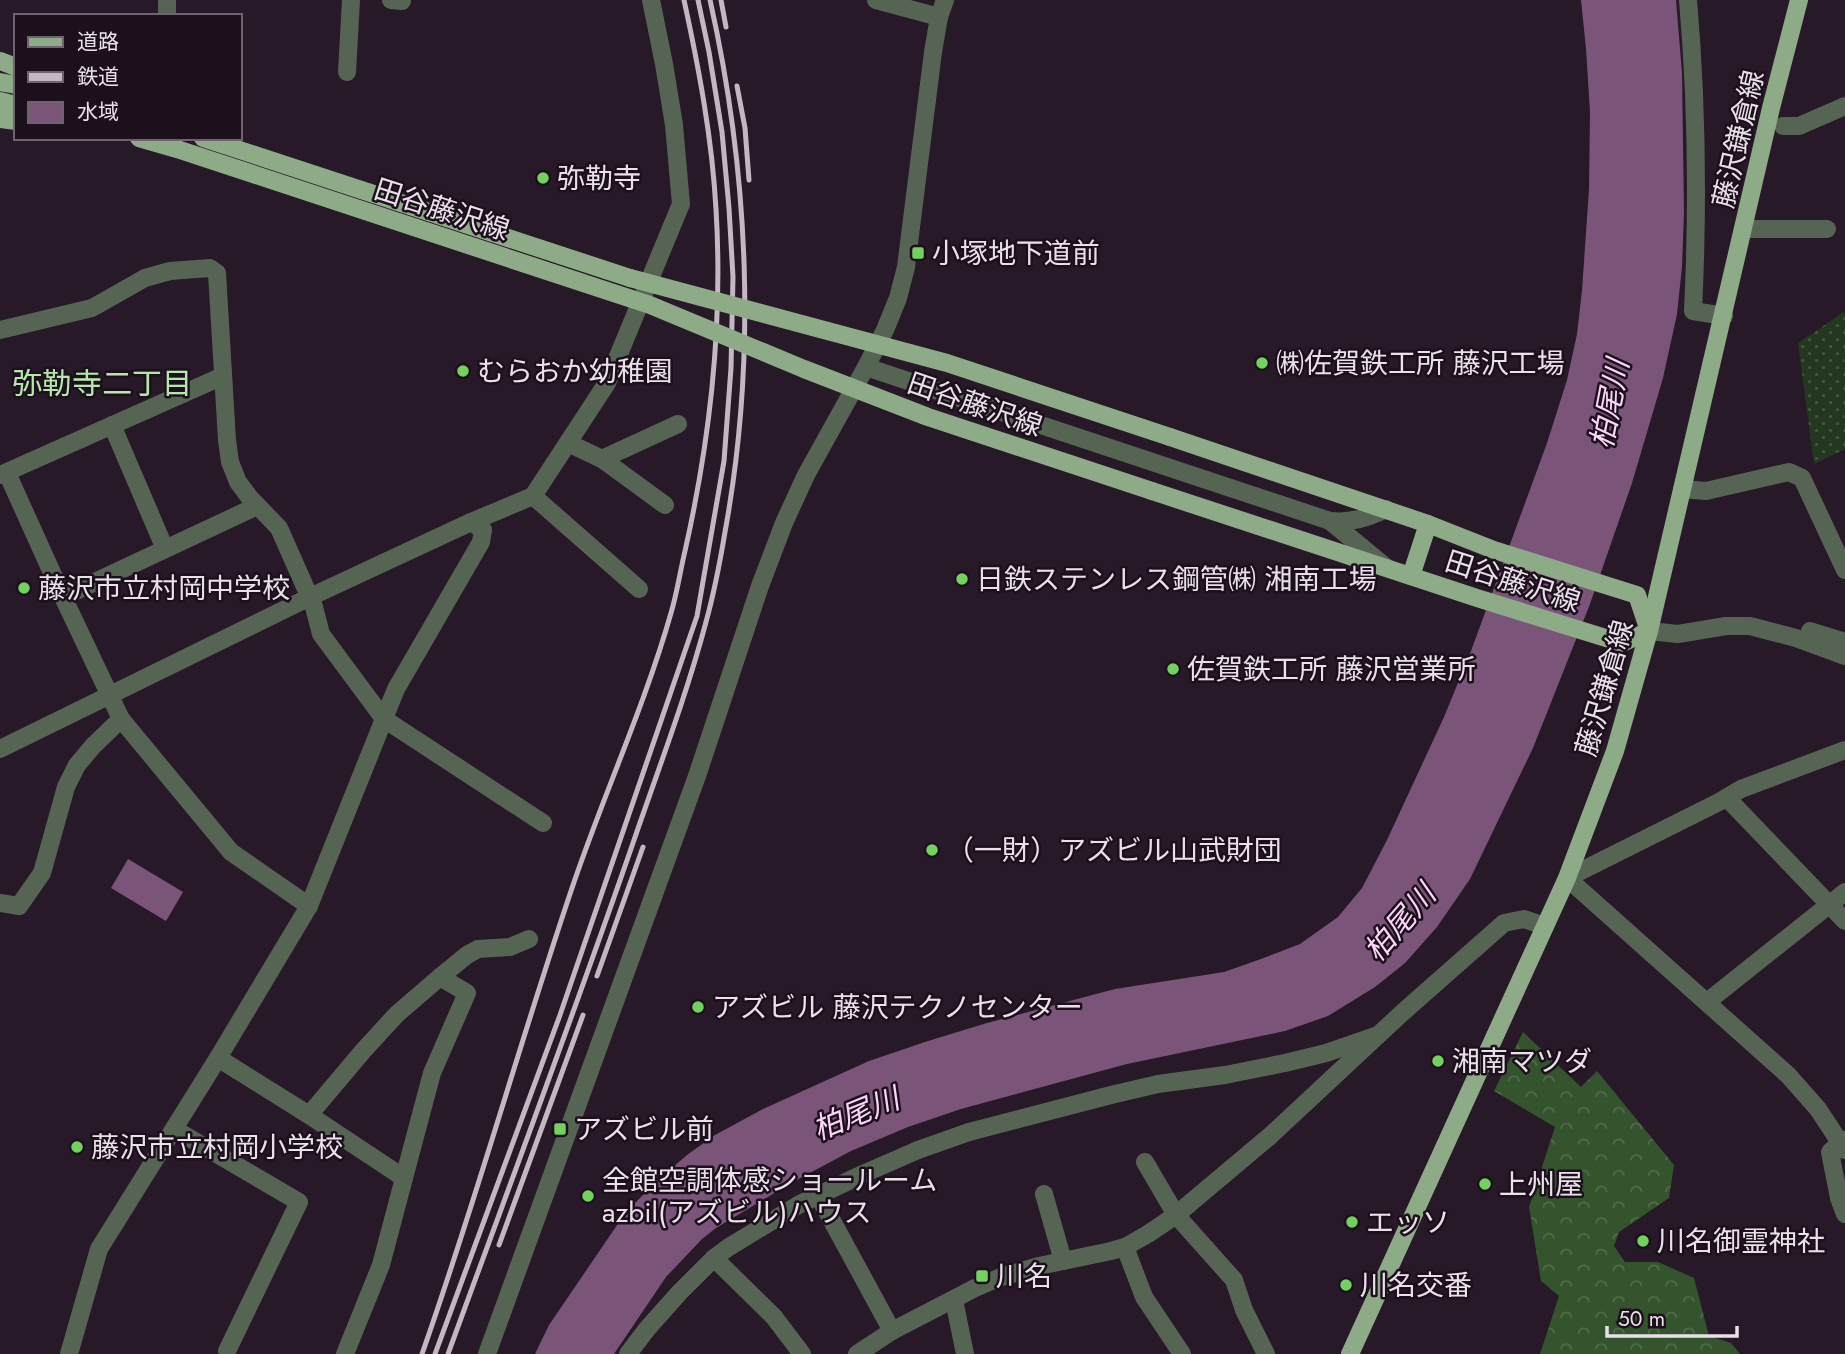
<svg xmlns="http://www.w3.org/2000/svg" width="1845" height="1354" viewBox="0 0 1845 1354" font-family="Jost,'Noto Sans JP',sans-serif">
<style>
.grass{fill:url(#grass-dots)}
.forest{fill:url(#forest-crowns)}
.water{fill:#7a5479}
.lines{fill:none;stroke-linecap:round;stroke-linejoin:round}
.minor{stroke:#566553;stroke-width:18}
.major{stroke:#8dab87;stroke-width:18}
.rail{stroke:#c3b8c2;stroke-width:5}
.major-bridge{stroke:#8dab87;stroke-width:18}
.poi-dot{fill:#72d25d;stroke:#1d101d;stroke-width:2.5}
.labels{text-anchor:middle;stroke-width:5;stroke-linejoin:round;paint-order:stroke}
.street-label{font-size:28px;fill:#eae0e9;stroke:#1d101d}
.poi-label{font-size:28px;fill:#eae0e9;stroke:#1d101d;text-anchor:start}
.neighbourhood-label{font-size:30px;fill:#b4e7a9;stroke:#1d101d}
.water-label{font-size:30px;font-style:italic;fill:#fad5f8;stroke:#1d101d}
</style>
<defs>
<pattern id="grass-dots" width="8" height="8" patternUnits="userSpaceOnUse" patternTransform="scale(1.75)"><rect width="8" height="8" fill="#243820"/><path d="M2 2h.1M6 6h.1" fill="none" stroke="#445440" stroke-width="1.8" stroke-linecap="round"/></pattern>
<pattern id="forest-crowns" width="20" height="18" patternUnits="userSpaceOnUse" patternTransform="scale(1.75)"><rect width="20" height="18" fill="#34542d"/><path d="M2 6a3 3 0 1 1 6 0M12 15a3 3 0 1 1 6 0" fill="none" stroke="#526c4b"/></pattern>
</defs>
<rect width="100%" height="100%" fill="#271927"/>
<!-- grass -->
<polygon class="grass" points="1845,311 1845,449 1814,464 1798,343"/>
<!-- forest -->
<polygon class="forest" points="1523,1032 1581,1087 1597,1071 1674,1165 1669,1198 1619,1232 1614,1246 1625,1262 1658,1262 1694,1278 1709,1336 1731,1343 1740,1354 1540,1354 1559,1296 1541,1281 1529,1207 1555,1127 1494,1091"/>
<!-- water -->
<g class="water">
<polygon points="1581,0 1676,0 1682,73 1684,212 1682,267 1677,314 1663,378 1632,483 1590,604 1533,748 1470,879 1437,927 1405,963 1375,987 1328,1016 1285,1031 1127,1064 961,1109 908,1127 851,1151 791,1183 716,1228 702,1239 666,1277 614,1354 535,1354 549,1325 626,1212 657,1181 687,1155 715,1135 763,1109 869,1061 928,1041 987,1023 1115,989 1224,972 1261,959 1300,944 1338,917 1362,888 1387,840 1444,717 1471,651 1547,443 1567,380 1577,334 1582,290 1589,189 1590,112 1586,49"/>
<polygon points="128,859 183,892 166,921 111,888"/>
</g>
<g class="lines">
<!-- minor -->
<g class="minor">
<polyline points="167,0 167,16"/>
<polyline points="391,0 402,1"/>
<polyline points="876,0 939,17"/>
<path d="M1688,0C1697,103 1698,207 1693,311L1724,316"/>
<polyline points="347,72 351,0"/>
<polyline points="1783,126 1799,126 1845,106"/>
<polyline points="1744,229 1827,229"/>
<polyline points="0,330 92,308 145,278 170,271 210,268 217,273 227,440 230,462 238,482 250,498 279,528 314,607 321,634 384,719 543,823"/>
<path d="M866,367L1330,521C1351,523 1367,518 1386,509"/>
<polyline points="112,425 165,549"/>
<polyline points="568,443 602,459 678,424"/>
<polyline points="602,459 665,505"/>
<polyline points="7,473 63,597 121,719 231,852 309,906"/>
<polyline points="0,475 223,376"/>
<polyline points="1682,489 1706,491 1789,472 1802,478 1845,570"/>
<polyline points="533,496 639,589"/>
<polyline points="1330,521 1387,568"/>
<polyline points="63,597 257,506"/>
<polyline points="1649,631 1678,634 1726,626 1750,626 1796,638 1845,656"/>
<polyline points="1810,631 1845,642"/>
<polyline points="0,749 310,597 471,522 533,496 607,383 681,204 674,125 664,64 651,0"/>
<polyline points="1845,750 1741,789 1719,802 1567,878 1788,1075 1818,1109 1845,1150"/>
<polyline points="1727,798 1845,921"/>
<polyline points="0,903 19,906 42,873 66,787 77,765 93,746 121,719"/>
<polyline points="1707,1002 1845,892"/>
<polyline points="218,1058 309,1115 404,1178 381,1265 345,1354"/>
<polyline points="309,1115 363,1051 397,1014 440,977 467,955 478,949 510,947 529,939"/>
<polyline points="174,1129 299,1202 227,1351"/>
<polyline points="1845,1140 1840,1143 1830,1152 1839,1198 1845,1214"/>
<polyline points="1145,1162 1176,1215 1234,1280 1244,1310 1266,1354"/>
<polyline points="404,1178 432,1073 467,993 440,977"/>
<polyline points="1044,1194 1063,1261"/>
<polyline points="818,1195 892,1331"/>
<polyline points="1125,1247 1144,1297 1182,1354"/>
<polyline points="714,1258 774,1317 802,1354"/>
<polyline points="954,1300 965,1354"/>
<polyline points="69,1354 99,1249 218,1058 309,906 396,689 481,542 483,530 471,522"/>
<polyline points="487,1354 697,776 760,586 784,523 806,475 866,367 885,330 898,298 906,267 933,52 939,17 945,0"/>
<polyline points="628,1354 647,1329 679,1293 714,1258 729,1247 800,1204 863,1174 918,1150 969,1132 1111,1095 1158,1084 1225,1075 1285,1063 1326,1053 1378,1035"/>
<polyline points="857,1354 892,1331 975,1288 1001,1277 1039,1266 1111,1251 1125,1247 1148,1234 1176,1215 1270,1136 1402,1013 1504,923 1524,919 1545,926"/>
</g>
<!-- major -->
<g class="major">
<polyline points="0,61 16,67"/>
<polyline points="0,82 16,85"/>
<polyline points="0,101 16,105"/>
<polyline points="0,119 16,121"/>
<polyline points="203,138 630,278"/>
<polyline points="1152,491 1477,598 1622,643 1649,631 1637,595 1494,550 1428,524 1170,437"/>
<polyline points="1411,576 1428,524"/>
<polyline points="1350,1354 1567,878 1615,751 1649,631 1771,108 1799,0"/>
</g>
<!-- rail -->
<g class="rail">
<polyline points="721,0 726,27"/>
<polyline points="737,86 745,128 749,180"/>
<polyline points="597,976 643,847"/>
<polyline points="499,1245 583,1015"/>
<path d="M422,1354C476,1201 519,1045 571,891C602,798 644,708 671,613C677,593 680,572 685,551C710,440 723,323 716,209C712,138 699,69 684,0"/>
<polyline points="435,1354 560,1015 697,616 724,461 731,368 733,277 729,208 722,132 709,52 698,0"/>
<path d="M448,1354C510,1184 574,1014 633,843C658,770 686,697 706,622C714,593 720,562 725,532C757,357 749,174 710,0"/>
</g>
<!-- major-bridge -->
<g class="major-bridge">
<polyline points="139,138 177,149 650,305 804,369 928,417 1152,491"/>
<polyline points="630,278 947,363 1170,437"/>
</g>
</g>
<!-- markers -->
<g class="poi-dot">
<circle cx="543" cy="178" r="7"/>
<rect x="911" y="246" width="14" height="14" rx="3.5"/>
<circle cx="1262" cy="363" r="7"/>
<circle cx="463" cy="371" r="7"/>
<circle cx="962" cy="579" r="7"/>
<circle cx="24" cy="588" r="7"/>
<circle cx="1173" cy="669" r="7"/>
<circle cx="932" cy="850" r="7"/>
<circle cx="698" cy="1007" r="7"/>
<circle cx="1438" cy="1061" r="7"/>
<rect x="553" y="1122" width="14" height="14" rx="3.5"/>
<circle cx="77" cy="1147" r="7"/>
<circle cx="1485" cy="1184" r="7"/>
<circle cx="588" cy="1196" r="7"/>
<circle cx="1352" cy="1222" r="7"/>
<circle cx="1643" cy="1241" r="7"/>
<rect x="975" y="1269" width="14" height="14" rx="3.5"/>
<circle cx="1346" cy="1285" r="7"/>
</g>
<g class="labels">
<!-- street labels -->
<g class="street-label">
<text transform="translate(1738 139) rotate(-77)" y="10">藤沢鎌倉線</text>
<text transform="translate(442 209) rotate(18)" y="10">田谷藤沢線</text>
<text transform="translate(975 404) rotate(19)" y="10">田谷藤沢線</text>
<text transform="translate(1513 581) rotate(18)" y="10">田谷藤沢線</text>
<text transform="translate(1604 688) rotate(-74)" y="10">藤沢鎌倉線</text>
</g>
<!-- poi labels -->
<g class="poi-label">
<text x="557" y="188">弥勒寺</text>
<text x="932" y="263">小塚地下道前</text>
<text x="1276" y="373">㈱佐賀鉄工所 藤沢工場</text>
<text x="477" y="381">むらおか幼稚園</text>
<text x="976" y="589">日鉄ステンレス鋼管㈱ 湘南工場</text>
<text x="38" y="598">藤沢市立村岡中学校</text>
<text x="1187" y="679">佐賀鉄工所 藤沢営業所</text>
<text x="946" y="860">（一財）アズビル山武財団</text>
<text x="712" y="1017">アズビル 藤沢テクノセンター</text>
<text x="1452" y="1071">湘南マツダ</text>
<text x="574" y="1139">アズビル前</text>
<text x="91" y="1157">藤沢市立村岡小学校</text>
<text x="602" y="1190">全館空調体感ショールーム<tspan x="602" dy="32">azbil(アズビル)ハウス</tspan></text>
<text x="1499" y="1194">上州屋</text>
<text x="1366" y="1232">エッソ</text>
<text x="1657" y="1251">川名御霊神社</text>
<text x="996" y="1286">川名</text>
<text x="1360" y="1295">川名交番</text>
</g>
<!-- neighbourhood labels -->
<g class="neighbourhood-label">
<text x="102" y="394">弥勒寺二丁目</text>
</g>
<!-- water labels -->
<g class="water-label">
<text transform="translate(1610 404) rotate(-79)" y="10">柏尾川</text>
<text transform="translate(1400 923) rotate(-49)" y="10">柏尾川</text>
<text transform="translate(856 1114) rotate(-22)" y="10">柏尾川</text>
</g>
</g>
<!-- legend -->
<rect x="14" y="14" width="228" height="126" fill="#1d101d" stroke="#6f636f" stroke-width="2"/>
<rect x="28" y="37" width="35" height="10" fill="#8dab87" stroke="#6f636f" stroke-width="2"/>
<text x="77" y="49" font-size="21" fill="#eae0e9">道路</text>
<rect x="28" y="72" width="35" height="10" fill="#c3b8c2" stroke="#6f636f" stroke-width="2"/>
<text x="77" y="84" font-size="21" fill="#eae0e9">鉄道</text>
<rect x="28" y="102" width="35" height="21" fill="#7a5479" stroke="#6f636f" stroke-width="2"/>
<text x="77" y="119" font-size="21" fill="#eae0e9">水域</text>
<!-- scale -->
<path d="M1607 1326v10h130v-10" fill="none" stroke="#eae0e9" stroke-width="3.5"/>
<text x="1618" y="1326" font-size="21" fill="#eae0e9" stroke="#1d101d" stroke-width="5" paint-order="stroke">50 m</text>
</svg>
